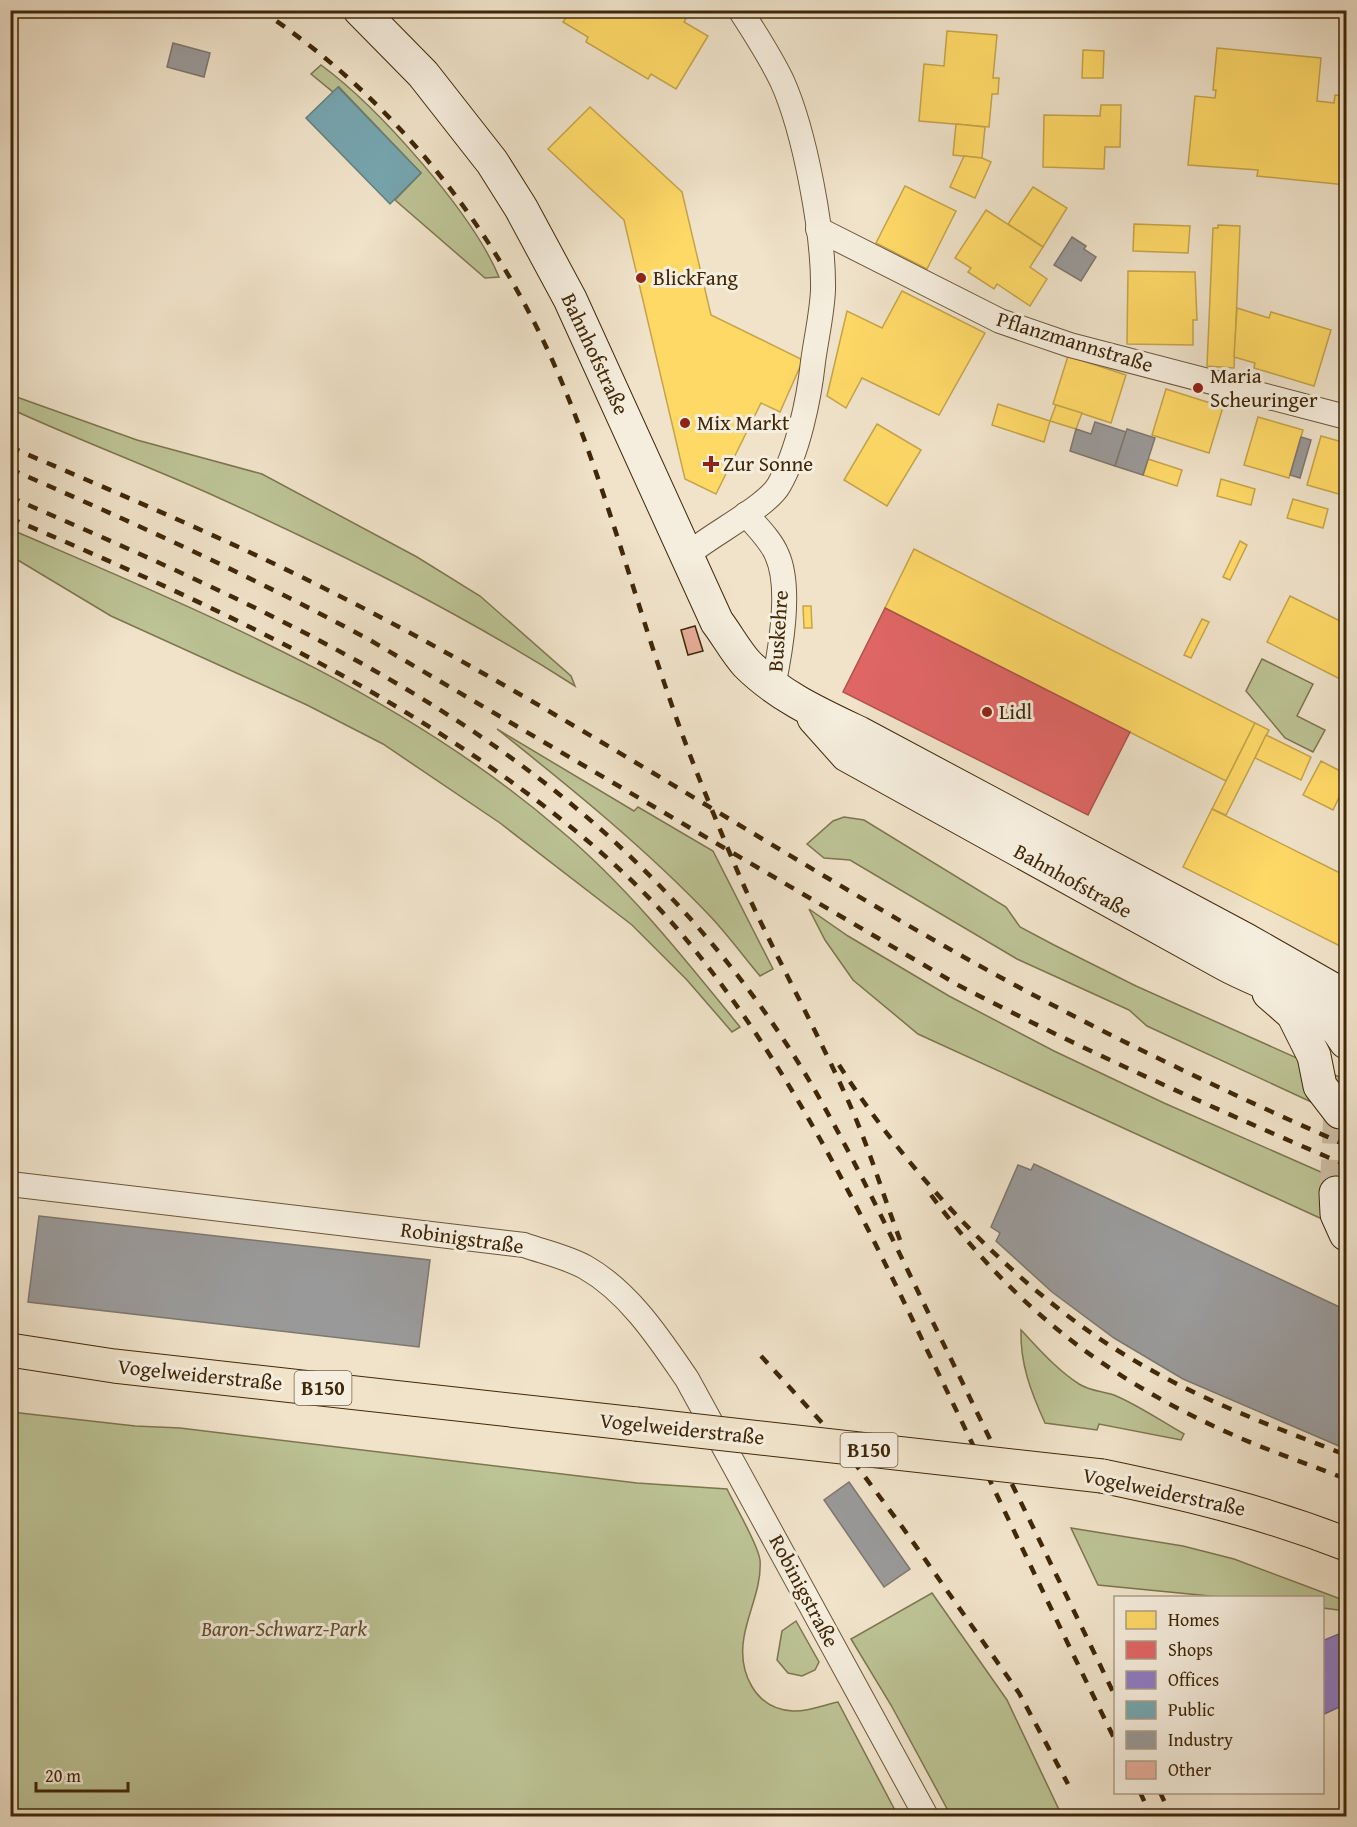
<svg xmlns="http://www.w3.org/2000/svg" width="1357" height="1827" viewBox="0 0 1357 1827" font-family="'Gentium Book Plus',serif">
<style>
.green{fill:#bcc395;stroke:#7e754e;stroke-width:1.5}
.homes{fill:#ffd966;stroke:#c5a44a;stroke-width:1.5}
.shops{fill:#e06666;stroke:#b0534a;stroke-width:1.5}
.offices{fill:#8e7cc3;stroke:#76628b;stroke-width:1.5}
.public{fill:#76a5af;stroke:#667f7d;stroke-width:1.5}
.industry{fill:#999;stroke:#7e776e;stroke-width:1.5}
.building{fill:#e5ac98;stroke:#3f2708;stroke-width:1.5}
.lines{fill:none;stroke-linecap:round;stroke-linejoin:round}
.secondary-tunnel{stroke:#cdbda3;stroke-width:33;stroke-dasharray:33 16;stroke-linecap:butt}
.minor-casing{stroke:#6b5638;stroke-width:26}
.secondary-casing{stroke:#3f2708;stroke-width:35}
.primary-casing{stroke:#3f2708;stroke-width:35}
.minor{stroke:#f5eddd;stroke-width:24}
.secondary{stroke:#f5eddd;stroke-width:33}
.primary{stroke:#f0e3ca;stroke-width:33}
.rail{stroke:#3f2708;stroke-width:4.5;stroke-dasharray:10 10;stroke-linecap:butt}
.primary-bridge-casing{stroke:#3f2708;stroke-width:35;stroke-linecap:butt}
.primary-bridge{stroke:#f0e3ca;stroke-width:33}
.poi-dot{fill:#8f2418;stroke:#f5eddd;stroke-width:2}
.labels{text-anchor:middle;stroke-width:6;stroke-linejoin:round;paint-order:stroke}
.shield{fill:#f5eddd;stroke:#766248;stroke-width:1.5}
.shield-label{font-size:20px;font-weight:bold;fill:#3f2708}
.poi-label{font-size:21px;fill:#3f2708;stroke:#f5eddd;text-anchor:start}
.street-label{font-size:21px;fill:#3f2708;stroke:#f5eddd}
.park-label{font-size:21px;font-style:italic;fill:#5e4e2b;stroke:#f5eddd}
</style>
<rect width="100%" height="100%" fill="#f0e3ca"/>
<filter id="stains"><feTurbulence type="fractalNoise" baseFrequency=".00333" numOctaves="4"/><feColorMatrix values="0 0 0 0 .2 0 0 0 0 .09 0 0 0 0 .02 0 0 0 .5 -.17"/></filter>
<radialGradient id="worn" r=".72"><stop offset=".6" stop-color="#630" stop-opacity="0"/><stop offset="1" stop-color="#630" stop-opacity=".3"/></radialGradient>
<!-- green -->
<g class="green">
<path d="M321,65C378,107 472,212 499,277L485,278L395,200L421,173L339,87L333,92L311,74Z"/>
<path d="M11,395L137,440L262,474L417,557L480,596L571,676L575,686C458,611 334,550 208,493C143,464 76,439 11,409Z"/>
<path d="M10,529C202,612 400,692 560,830C628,887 684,958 740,1027L732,1032L687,980L632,925L500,823L383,744L307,705L111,616L11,556Z"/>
<polygon points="1262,659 1313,684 1297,716 1325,730 1313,752 1285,738 1246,691"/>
<path d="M497,729L634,811L638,807L713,851L773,969L760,976C743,956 728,935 710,916C644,847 571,788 497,729Z"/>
<polygon points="844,817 864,820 1006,907 1020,927 1054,945 1136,986 1346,1080 1346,1118 1147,1026 1129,1010 1017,959 850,860 824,858 807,844 833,821"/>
<polygon points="809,909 848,936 949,996 1054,1051 1164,1103 1346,1183 1346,1230 918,1034 853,980 825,940"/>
<path d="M1021,1330C1039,1349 1057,1370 1079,1384C1090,1391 1102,1391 1114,1395C1138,1405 1161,1421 1184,1434L1181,1440L1099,1424L1097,1430L1045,1423C1031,1392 1020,1364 1021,1330Z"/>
<path d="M11,1412L135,1426L180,1428L637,1483L727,1489C735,1506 758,1544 760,1560C762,1587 748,1612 744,1637C738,1671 754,1709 793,1711C807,1712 824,1705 838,1702L898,1816H11Z"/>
<polygon points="1071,1528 1183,1546 1234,1559 1346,1601 1346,1611 1323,1608 1322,1598 1220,1597 1098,1585"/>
<polygon points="932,1593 1007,1700 1062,1816 951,1816 891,1705 851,1639"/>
<polygon points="796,1621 819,1662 815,1670 802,1676 788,1673 777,1660 782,1631"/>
</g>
<!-- homes -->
<g class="homes">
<polygon points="558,10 676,10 687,17 684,22 708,36 676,89 651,74 648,79 586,42 588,37 563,22 567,16"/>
<polygon points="947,31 997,35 993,78 999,78 998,94 992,94 989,127 919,121 924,64 944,66"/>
<polygon points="1217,48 1321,58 1317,101 1334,103 1335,95 1346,96 1346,185 1257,176 1258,170 1188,165 1195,96 1215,98 1216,90 1213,90"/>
<polygon points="1083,50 1104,51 1103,78 1082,78"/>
<polygon points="1101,105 1121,105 1120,147 1105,147 1104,169 1043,167 1044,115 1100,116"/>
<polygon points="590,107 682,192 711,315 803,360 780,412 761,403 716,494 685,479 624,220 548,149"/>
<polygon points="956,124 985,127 982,158 953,155"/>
<polygon points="964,156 982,158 991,162 975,198 950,187"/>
<polygon points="905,186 956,211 927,269 876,243"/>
<polygon points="1033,187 1067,208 1043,247 1008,224"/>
<polygon points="986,210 1043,247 1030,267 1047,279 1030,306 997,284 994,289 968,272 971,268 955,258"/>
<polygon points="1134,224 1190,226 1188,253 1133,251"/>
<polygon points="1218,225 1240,226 1234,368 1207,366 1213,228 1218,228"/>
<polygon points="1128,271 1195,272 1197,320 1193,320 1193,345 1127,344"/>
<polygon points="902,291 985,333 939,415 862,378 846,408 827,396 847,311 882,328"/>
<polygon points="1237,308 1269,318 1271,312 1331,330 1314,386 1254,368 1255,363 1234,357"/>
<polygon points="1068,356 1126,375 1111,423 1053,404"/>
<polygon points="1166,389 1223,407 1209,453 1152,435"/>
<polygon points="998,404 1050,421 1044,442 992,425"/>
<polygon points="1056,405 1082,413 1076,429 1050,421"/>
<polygon points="1258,417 1303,430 1289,478 1244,465"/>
<polygon points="877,424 921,450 887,506 844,480"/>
<polygon points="1321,436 1346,443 1346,496 1307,485"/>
<polygon points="1148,459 1182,470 1177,486 1143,475"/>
<polygon points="1221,479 1255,489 1251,505 1217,496"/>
<polygon points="1293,499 1328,509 1323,528 1287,518"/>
<polygon points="1240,541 1247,545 1230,580 1223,577"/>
<polygon points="914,549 1255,723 1226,781 885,608"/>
<polygon points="1290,596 1346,624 1346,682 1267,642"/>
<polygon points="803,606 811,606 812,628 804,628"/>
<polygon points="1202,619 1209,622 1191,658 1184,655"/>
<polygon points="1255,723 1269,730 1226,815 1212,809"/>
<polygon points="1266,735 1311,757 1301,780 1255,758"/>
<polygon points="1321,761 1346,774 1346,783 1333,810 1303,795"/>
<polygon points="1212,809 1346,876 1346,949 1183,867"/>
</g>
<!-- shops -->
<polygon class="shops" points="885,608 1130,732 1088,815 843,692"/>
<!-- offices -->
<polygon class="offices" points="1346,1631 1346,1704 1322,1715 1322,1641"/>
<!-- public -->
<polygon class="public" points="338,87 421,173 390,204 306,118"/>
<!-- industry -->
<g class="industry">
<polygon points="162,10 183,10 179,18"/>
<polygon points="173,43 210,53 204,77 167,67"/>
<polygon points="1072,237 1086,246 1084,249 1096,257 1081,281 1054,265"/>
<polygon points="1095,422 1126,432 1115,466 1070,451 1076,429 1091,434"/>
<polygon points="1127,429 1155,438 1143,475 1115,466"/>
<polygon points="1301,437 1311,440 1300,478 1290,475"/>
<polygon points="1034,1164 1346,1310 1346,1449 1183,1379 1114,1338 1052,1292 996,1241 1000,1233 991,1227 1018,1165 1031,1170"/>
<polygon points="39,1216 430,1260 419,1347 28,1302"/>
<polygon points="849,1482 910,1569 884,1587 824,1500"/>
</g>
<!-- building -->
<polygon class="building" points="695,626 703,651 688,655 681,630"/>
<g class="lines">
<!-- secondary-tunnel -->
<polyline class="secondary-tunnel" points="1336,1193 1340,1112"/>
<!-- minor casing -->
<g class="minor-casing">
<g id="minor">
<polyline points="818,229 1000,321 1070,345 1346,417"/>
<path d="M746,514C756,526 771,540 777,555C792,588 780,653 773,687"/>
<path d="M686,556C708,536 767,507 779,485C798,452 809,399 813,362C816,339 822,314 823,290C824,234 805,132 782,81C770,56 755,33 740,10"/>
<path d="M10,1184L524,1245C544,1252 567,1257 585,1267C629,1292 659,1338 687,1379L926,1816"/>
</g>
</g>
<!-- secondary casing -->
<g class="secondary-casing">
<g id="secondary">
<path d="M360,10L423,74L492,162L521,208L570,299L717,622C727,635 736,652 747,664C779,696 819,714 859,733L1246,940L1346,997"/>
<path d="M814,718L847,755L1225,964C1269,988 1319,997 1346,1042"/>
<polyline points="1269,993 1293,1014 1314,1056 1320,1086 1340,1112"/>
<polyline points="1336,1193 1337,1214 1346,1234"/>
</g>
</g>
<!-- primary casing -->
<g class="primary-casing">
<g id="primary">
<polyline points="10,1350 114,1366 636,1424"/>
<path d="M1102,1476C1189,1494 1264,1512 1346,1544"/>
</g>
</g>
<!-- minor -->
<use href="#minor" class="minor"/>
<!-- secondary -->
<use href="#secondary" class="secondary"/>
<!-- primary -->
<use href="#primary" class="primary"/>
<!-- rail -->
<g class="rail">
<path d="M260,10C396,99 501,235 563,385C615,510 646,645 697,773C719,827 741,883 767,935C793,988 821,1041 845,1094C867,1141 882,1192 900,1240"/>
<path d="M10,447C136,501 262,554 382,618C570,717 748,834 932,939C1066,1016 1205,1083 1346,1145"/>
<path d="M10,469C132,522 251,576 368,639L958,985C1085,1051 1215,1109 1346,1165"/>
<path d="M10,497C205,582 404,667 570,803C666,882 750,979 813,1087C862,1172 904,1264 948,1353C1004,1468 1060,1582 1116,1698"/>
<path d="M10,518C183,592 353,669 506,778C568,822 630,873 680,932C786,1058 858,1206 929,1354C992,1483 1052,1613 1116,1742"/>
<path d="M839,1065C913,1181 1029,1304 1151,1370C1213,1405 1280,1429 1346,1455"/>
<path d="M931,1195C1013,1306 1105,1378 1231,1434C1269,1451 1308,1464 1346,1479"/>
<polyline points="761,1356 836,1438 903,1528 1019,1693 1068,1784"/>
<polyline points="1140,1792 1151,1816"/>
<polyline points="1160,1792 1171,1816"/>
</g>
<!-- primary-bridge casing -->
<g class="primary-bridge-casing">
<polyline id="primary-bridge" points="636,1424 1102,1476"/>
</g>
<!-- primary-bridge -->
<use href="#primary-bridge" class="primary-bridge"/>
</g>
<!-- markers -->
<g class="poi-dot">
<circle cx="641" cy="278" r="6"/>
<circle cx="1198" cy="388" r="6"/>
<circle cx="685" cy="423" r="6"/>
<path d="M708 455h6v6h6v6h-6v6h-6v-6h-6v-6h6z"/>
<circle cx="987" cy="712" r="6"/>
</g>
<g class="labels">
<!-- shield labels -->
<g class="shield">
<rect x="294.5" y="1371" width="57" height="34" rx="4.5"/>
<rect x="840.5" y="1433" width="57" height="34" rx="4.5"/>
</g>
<g class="shield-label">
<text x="323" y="1395">B150</text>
<text x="869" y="1457">B150</text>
</g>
<!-- poi labels -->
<g class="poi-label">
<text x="653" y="285">BlickFang</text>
<text x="1210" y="383">Maria<tspan x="1210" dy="24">Scheuringer</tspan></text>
<text x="697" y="430">Mix Markt</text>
<text x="723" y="471">Zur Sonne</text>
<text x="999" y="719">Lidl</text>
</g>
<!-- street labels -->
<g class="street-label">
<text transform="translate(1075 342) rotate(17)" y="7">Pflanzmannstraße</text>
<text transform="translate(595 354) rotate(65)" y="7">Bahnhofstraße</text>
<text transform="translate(778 631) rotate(-86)" y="7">Buskehre</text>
<text transform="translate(1073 881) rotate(29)" y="7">Bahnhofstraße</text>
<text transform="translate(462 1238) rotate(8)" y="7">Robinigstraße</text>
<text transform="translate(200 1375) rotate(6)" y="7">Vogelweiderstraße</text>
<text transform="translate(682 1429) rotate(6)" y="7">Vogelweiderstraße</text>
<text transform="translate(1164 1492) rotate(12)" y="7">Vogelweiderstraße</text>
<text transform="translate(804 1591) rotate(62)" y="7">Robinigstraße</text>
</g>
<!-- park labels -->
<g class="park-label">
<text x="284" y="1636">Baron-Schwarz-Park</text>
</g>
</g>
<!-- margin -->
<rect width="1357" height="1827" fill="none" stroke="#f0e3ca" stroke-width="36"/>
<rect x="12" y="12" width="1333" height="1803" fill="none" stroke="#3f2708" stroke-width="3"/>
<rect x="18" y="18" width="1321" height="1791" fill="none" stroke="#3f2708" stroke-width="1.5"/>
<!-- legend -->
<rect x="1114" y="1596" width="210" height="198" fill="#f5eddd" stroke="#ac9e88" stroke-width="1.5"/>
<rect x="1126" y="1611" width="30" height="18" fill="#ffd966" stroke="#ac9e88" stroke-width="1.5"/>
<text x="1168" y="1626" font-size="18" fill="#3f2708">Homes</text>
<rect x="1126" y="1641" width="30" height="18" fill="#e06666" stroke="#ac9e88" stroke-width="1.5"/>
<text x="1168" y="1656" font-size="18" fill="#3f2708">Shops</text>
<rect x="1126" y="1671" width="30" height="18" fill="#8e7cc3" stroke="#ac9e88" stroke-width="1.5"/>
<text x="1168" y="1686" font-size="18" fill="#3f2708">Offices</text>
<rect x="1126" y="1701" width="30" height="18" fill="#76a5af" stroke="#ac9e88" stroke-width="1.5"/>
<text x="1168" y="1716" font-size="18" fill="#3f2708">Public</text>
<rect x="1126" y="1731" width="30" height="18" fill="#999999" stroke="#ac9e88" stroke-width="1.5"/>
<text x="1168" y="1746" font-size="18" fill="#3f2708">Industry</text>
<rect x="1126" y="1761" width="30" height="18" fill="#e5ac98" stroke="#ac9e88" stroke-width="1.5"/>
<text x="1168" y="1776" font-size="18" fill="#3f2708">Other</text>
<!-- scale -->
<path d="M36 1782v9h92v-9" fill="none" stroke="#3f2708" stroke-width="3"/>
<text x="45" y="1782" font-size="18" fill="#3f2708" stroke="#f5eddd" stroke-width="4.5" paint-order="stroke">20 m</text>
<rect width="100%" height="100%" filter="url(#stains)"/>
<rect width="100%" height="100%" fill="url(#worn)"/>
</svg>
